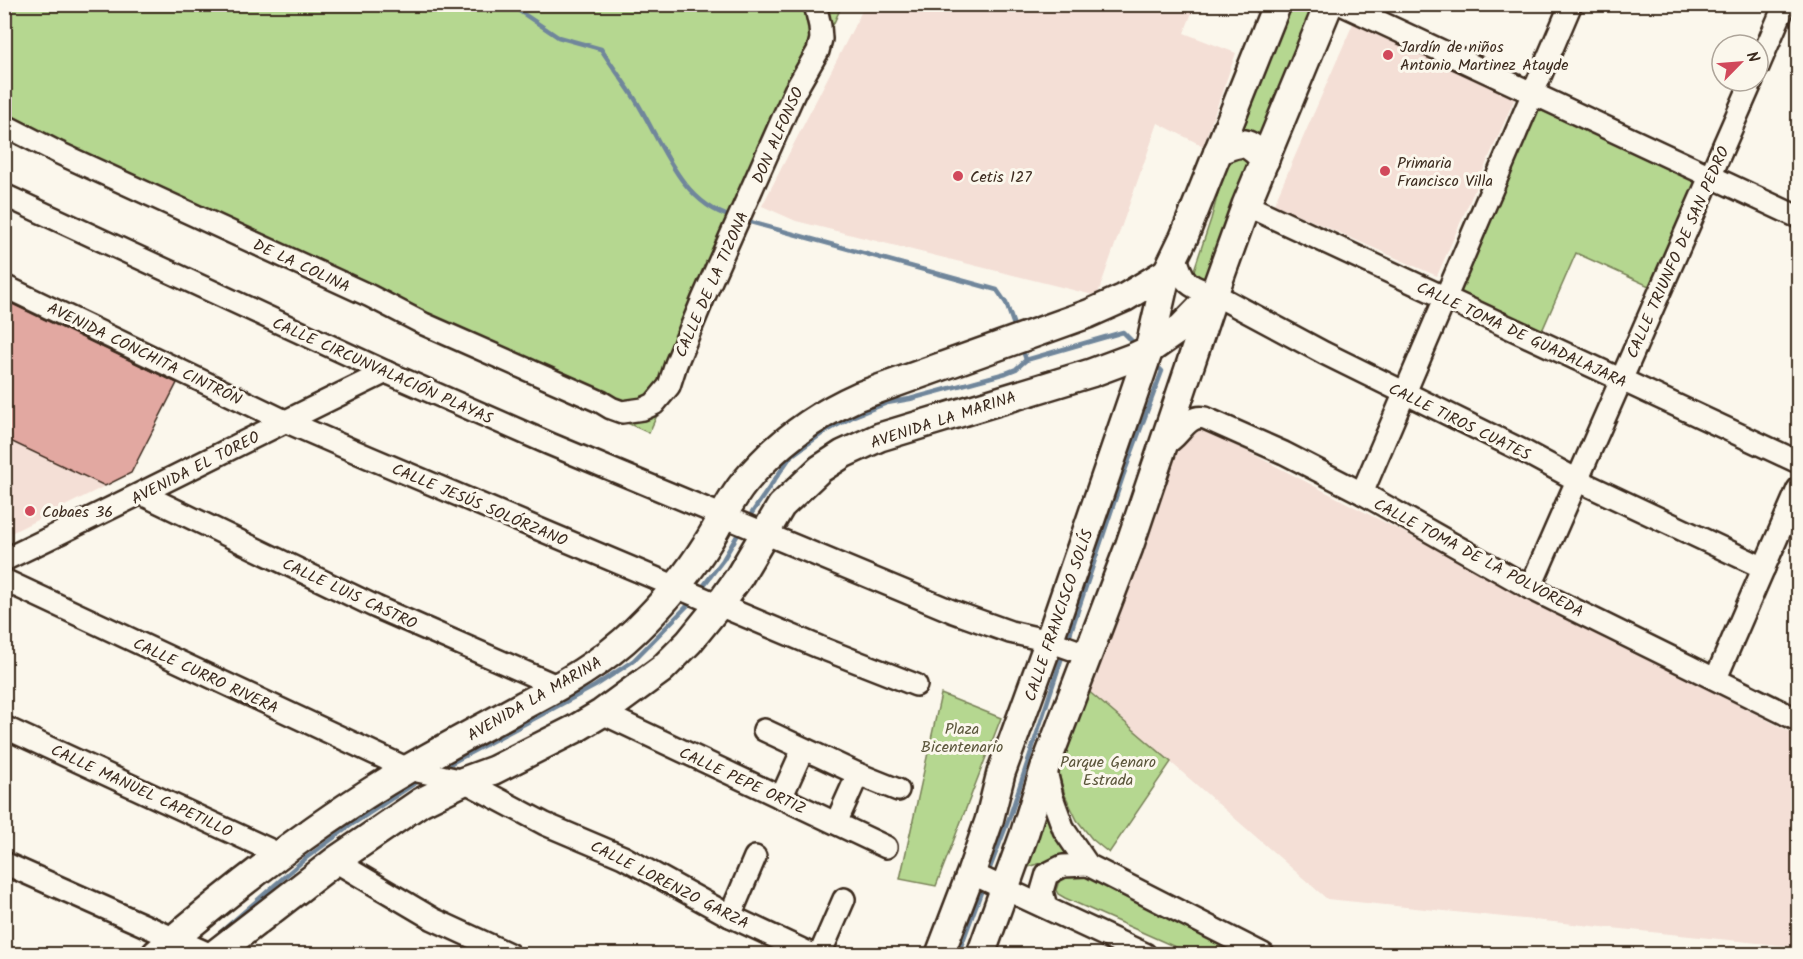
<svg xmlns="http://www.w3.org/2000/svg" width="1803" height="959" viewBox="0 0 1803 959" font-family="Kalam,sans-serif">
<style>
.built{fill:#f4dfd6}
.green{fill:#b5d790;stroke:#788057;stroke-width:1.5}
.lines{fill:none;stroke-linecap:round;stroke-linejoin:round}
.stream{stroke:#6f869b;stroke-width:4.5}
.building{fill:#e2a8a1;stroke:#3b2a1e;stroke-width:1.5}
.minor-casing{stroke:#3b2a1e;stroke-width:26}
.major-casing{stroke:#3b2a1e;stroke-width:32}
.minor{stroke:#fbf7ec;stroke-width:21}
.major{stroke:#fbf7ec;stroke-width:27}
.poi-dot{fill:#d1495b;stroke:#fbf7ec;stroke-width:2}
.labels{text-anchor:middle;stroke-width:6;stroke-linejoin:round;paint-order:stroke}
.poi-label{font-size:16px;fill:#3b2a1e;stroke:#fbf7ec;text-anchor:start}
.street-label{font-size:16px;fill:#3b2a1e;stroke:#fbf7ec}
.park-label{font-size:16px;fill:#5a553a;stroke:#fbf7ec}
</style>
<rect width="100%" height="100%" fill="#fbf7ec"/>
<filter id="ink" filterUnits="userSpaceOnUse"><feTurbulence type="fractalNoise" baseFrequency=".0167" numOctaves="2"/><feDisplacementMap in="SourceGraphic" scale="12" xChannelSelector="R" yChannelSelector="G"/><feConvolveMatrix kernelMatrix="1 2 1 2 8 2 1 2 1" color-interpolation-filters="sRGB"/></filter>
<g filter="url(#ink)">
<!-- built -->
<g class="built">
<polygon points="865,5 1195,5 1184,33 1236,53 1203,146 1158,123 1097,296 796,221 762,206"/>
<polygon points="1355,19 1518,91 1437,276 1274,204"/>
<polygon points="1202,428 1798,736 1798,947 1327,899 1087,689 1175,449"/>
<polygon points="5,438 105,486 5,536"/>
</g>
<!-- green -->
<g class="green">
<polygon points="4,5 842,5 649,433 5,138"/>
<path d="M1287,5H1323L1263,140C1254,130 1249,126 1236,131Z"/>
<polygon points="1536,108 1697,181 1649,286 1576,253 1542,331 1456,291"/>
<polygon points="1229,154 1252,159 1205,279 1201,284 1191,279 1211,219"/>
<polygon points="1086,689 1171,762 1109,853 1092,839 1077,820 1065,795 1058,771"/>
<polygon points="941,694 1001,718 936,886 900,879"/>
<polygon points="1045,804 1055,834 1067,855 1025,868"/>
<polygon points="1077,869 1262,954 1191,954 1065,898 1058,894 1056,890 1060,878"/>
</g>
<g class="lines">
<!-- stream -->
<g class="stream">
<path d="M509,4L558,37L601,49C612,66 624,82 635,99C661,140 680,203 732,217"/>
<polyline points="743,220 997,290 1006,303 1016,331"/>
<polyline points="1026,360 1123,332 1137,346"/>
<polyline points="747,520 791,456 823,433 854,416 887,403 910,399 1006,373 1016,369 1026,360 1022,347"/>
<polyline points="701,589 723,560 741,529"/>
<polyline points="1068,640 1123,476 1162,371 1154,363"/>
<polyline points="442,768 595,686 633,661 692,601"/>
<polyline points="988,873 1010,816 1064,651"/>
<polyline points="214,938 306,858 354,823 421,779"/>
<polyline points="958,954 983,887"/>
</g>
</g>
<!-- building -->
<polygon class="building" points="4,300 177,383 131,473 105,486 4,438"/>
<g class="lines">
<!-- minor casing -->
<g class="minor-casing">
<g id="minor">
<polyline points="1341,4 1798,217"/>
<polyline points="1758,67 1785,4"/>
<polyline points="4,125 59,153 370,296 424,324 601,402 611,408 622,412 643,409 654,404 669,386 676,364 703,299 795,91 818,51 821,39 820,26 815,4"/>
<polyline points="4,195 386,372 550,444 954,612 1010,632 1049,641 1089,655"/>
<polyline points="1246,205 1798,462"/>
<path d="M1175,254C1183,282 1186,286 1214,294L1324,353L1527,453L1577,480L1764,568"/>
<polyline points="4,286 285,421 368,457 819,647 916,685"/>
<path d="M1165,444C1180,438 1186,414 1205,418L1284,453L1362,493L1530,588L1798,720"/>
<polyline points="1362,493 1571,4"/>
<polyline points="142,494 376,607 559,687"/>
<path d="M4,560C132,499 258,434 386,372"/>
<polyline points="4,580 408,769 464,781 545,824 623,857 730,916 811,954"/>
<polyline points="1530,588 1752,81"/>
<polyline points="1716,678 1798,489"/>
<polyline points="602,713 886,847"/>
<polyline points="4,727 279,854"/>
<polyline points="764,730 858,774 898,790"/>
<polyline points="1045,767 1052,797 1064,830 1088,865 1263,954"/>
<polyline points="781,798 803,749"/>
<polyline points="836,823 858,774"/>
<polyline points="335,861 433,919 509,954"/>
<polyline points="4,863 209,954"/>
<polyline points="971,873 1145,954"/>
<polyline points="1046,907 1042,891 1047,874 1063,866 1088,865"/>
<polyline points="730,916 755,857"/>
<polyline points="820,954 844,899"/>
</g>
</g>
<!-- major casing -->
<g class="major-casing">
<g id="major">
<path d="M1218,151C1242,140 1247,140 1265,160"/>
<path d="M156,954C234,887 317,822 406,770C444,748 484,727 522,706C564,684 602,663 636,630C663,604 688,574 708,542C720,523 729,501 744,483C775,445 814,416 859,396L1088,314L1124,298L1167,272"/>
<polyline points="215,954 335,861 421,802 464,781 494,770 575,729 602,713 662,669 689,642 719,605 739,577 781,506 820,469 843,454 880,437 1091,373 1134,357 1149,350 1182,327 1214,294"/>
<polyline points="940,954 971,873 989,821 1001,773 1049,641 1149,350 1167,272 1184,237 1277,4"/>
<polyline points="981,954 1024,835 1045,767 1129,547 1214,294 1246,205 1329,4"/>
</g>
</g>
<!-- minor -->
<use href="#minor" class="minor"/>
<!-- major -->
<use href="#major" class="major"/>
</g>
</g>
<!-- markers -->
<g class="poi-dot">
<circle cx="1388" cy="55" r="6"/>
<circle cx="1385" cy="171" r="6"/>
<circle cx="958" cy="176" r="6"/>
<circle cx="30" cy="511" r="6"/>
</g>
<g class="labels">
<!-- poi labels -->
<g class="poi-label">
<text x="1400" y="52">Jardín de niños<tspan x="1400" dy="18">Antonio Martinez Atayde</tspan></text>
<text x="1397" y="168">Primaria<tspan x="1397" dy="18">Francisco Villa</tspan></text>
<text x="970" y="182">Cetis 127</text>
<text x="42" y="517">Cobaes 36</text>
</g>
<!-- street labels -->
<g class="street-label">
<text transform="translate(777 135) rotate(-66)" y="6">DON ALFONSO</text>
<text transform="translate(1677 252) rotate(-66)" y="6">CALLE TRIUNFO DE SAN PEDRO</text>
<text transform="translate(302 265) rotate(25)" y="6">DE LA COLINA</text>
<text transform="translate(711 284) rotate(-66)" y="6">CALLE DE LA TIZONA</text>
<text transform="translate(1522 334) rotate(25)" y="6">CALLE TOMA DE GUADALAJARA</text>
<text transform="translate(145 353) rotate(26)" y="6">AVENIDA CONCHITA CINTRÓN</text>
<text transform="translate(383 370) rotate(24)" y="6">CALLE CIRCUNVALACIÓN PLAYAS</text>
<text transform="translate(943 419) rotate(-18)" y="6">AVENIDA LA MARINA</text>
<text transform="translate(1460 421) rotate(26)" y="6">CALLE TIROS CUATES</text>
<text transform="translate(195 467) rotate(-27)" y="6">AVENIDA EL TOREO</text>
<text transform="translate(480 504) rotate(23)" y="6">CALLE JESÚS SOLÓRZANO</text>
<text transform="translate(1479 557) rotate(28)" y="6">CALLE TOMA DE LA POLVOREDA</text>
<text transform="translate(350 593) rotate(25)" y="6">CALLE LUIS CASTRO</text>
<text transform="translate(1058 615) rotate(-71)" y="6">CALLE FRANCISCO SOLÍS</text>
<text transform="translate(206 675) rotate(25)" y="6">CALLE CURRO RIVERA</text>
<text transform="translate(534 698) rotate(-30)" y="6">AVENIDA LA MARINA</text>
<text transform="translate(743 780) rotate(25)" y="6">CALLE PEPE ORTIZ</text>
<text transform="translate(142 790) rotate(25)" y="6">CALLE MANUEL CAPETILLO</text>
<text transform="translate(670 884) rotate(27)" y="6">CALLE LORENZO GARZA</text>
</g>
<!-- park labels -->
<g class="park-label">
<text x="962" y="734">Plaza<tspan x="962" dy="18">Bicentenario</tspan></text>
<text x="1108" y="767">Parque Genaro<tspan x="1108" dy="18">Estrada</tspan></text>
</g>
</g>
<!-- margin -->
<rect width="1803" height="959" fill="none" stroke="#fbf7ec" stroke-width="24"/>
<rect x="12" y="12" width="1779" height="935" fill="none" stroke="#3b2a1e" stroke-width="2" filter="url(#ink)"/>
<!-- north arrow -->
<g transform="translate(1740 63) rotate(65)"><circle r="28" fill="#fbf7ec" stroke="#aea59a" stroke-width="1.5"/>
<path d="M0-4.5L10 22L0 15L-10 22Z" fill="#d1495b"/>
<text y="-9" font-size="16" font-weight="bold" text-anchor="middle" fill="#3b2a1e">N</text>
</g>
</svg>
